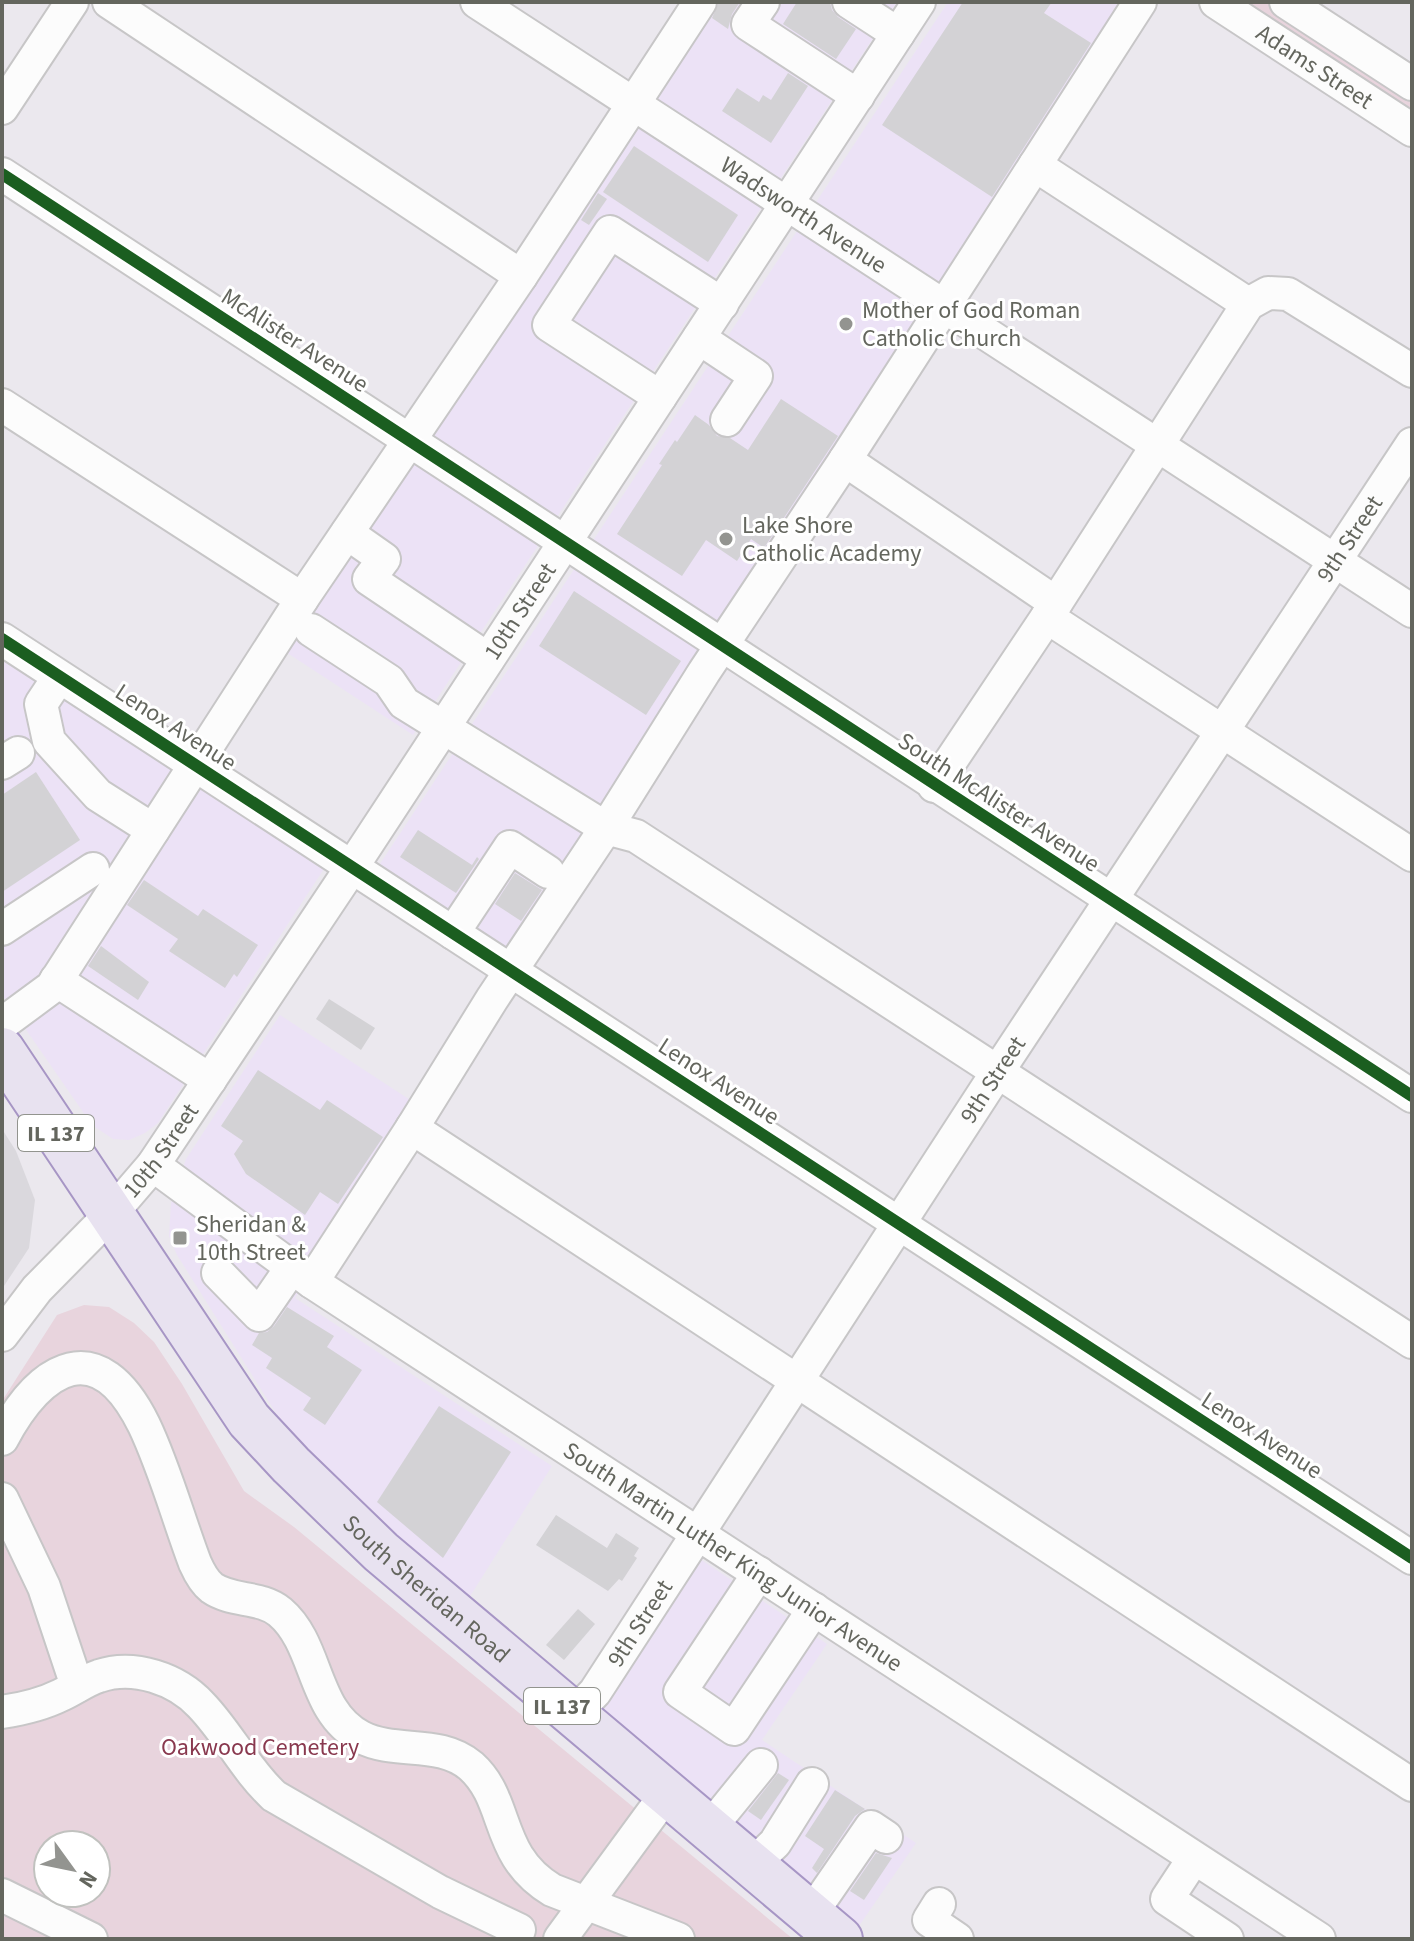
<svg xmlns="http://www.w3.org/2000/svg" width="1414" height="1941" viewBox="0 0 1414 1941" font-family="'Source Sans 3',sans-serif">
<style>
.commercial{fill:#ece2f6}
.industrial{fill:#dad8dd}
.green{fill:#e8d4dd;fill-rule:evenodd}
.building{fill:#d3d2d5}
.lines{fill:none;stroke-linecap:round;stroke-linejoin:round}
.minor-casing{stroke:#c7c6c7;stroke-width:36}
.highway-casing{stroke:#a796c5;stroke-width:48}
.minor{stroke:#fcfcfc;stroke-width:32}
.highway{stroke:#e8e2f0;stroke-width:44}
.cycleway-casing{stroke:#fff;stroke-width:17}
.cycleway{stroke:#1b5e20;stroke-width:12}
.poi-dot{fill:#939490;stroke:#fff;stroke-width:3}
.labels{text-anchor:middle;stroke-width:6;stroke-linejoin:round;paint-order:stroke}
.shield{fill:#fff;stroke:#92948e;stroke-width:2}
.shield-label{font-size:22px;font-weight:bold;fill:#64665e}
.street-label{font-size:24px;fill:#64665e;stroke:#fff}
.poi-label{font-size:24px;fill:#64665e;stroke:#fff;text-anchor:start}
.park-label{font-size:24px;fill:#89394f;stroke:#fff}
</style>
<rect width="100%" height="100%" fill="#ebe8ee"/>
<!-- commercial -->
<g class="commercial">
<polygon points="695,2 897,2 413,735 275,645"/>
<polygon points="948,2 1152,2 509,966 372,876"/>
<polygon points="2,625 335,852 158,1123 145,1133 129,1140 113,1139 92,1125 2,995"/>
<polygon points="280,1015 421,1107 295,1298 552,1466 469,1598 301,1453 177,1255 169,1236 171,1203 186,1159"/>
<polygon points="697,1557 827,1644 762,1740 916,1843 859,1926 602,1710"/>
</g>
<!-- industrial -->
<polygon class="industrial" points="2,1129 16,1151 35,1200 29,1248 2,1289"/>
<!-- green -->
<g class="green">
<polygon points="1237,2 1265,2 1412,97 1412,116"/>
<path d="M84,1305L109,1307L134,1323L154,1342L182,1384L244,1491L294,1527L793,1939H2V1401L57,1315ZM48,1845H96V1893H48Z"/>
</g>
<!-- building -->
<g class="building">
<polygon points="719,2 740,2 732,14 728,29 712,18"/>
<polygon points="797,2 830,2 832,10 838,17 856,29 836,59 783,24"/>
<polygon points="963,2 1052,2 1044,13 1091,43 992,197 882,125"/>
<polygon points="788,73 808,86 771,143 722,111 737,88 759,102 763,95 771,100"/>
<polygon points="634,146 738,215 708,262 603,192"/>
<polygon points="598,193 607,199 589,225 581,220"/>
<polygon points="781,399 838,436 764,548 751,539 737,561 706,540 682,576 617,534 662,465 659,464 675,440 677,442 695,415 709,425 717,436 730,438 748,450"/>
<polygon points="574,591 681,661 646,715 539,646"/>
<polygon points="36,772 80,840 2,892 2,795"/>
<polygon points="418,830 472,865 477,857 479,859 456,893 400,857"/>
<polygon points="515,873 542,890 521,921 495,904"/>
<polygon points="144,880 198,916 203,909 258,945 237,977 234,974 225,988 169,951 178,939 127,905"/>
<polygon points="101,946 149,982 138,1000 88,966"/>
<polygon points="329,999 375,1028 361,1050 316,1019"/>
<polygon points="258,1070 320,1110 327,1100 383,1137 338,1204 320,1192 305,1215 246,1174 234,1154 243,1141 221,1126"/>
<polygon points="287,1307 334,1336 327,1347 362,1370 325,1425 303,1410 311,1398 266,1368 272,1358 252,1345 259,1333 267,1332 274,1326"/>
<polygon points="439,1406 511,1452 443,1558 377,1502"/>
<polygon points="556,1515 607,1548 616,1533 639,1548 634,1556 637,1558 622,1581 619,1579 608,1591 536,1545"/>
<polygon points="578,1609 595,1624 564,1660 546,1645"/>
<polygon points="778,1773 789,1780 761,1820 748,1811"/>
<polygon points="835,1790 865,1809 855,1816 817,1873 812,1868 824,1849 805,1836"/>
<polygon points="876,1853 892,1858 864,1900 850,1891"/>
</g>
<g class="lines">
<!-- minor casing -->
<g class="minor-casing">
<g id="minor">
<polyline points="109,2 521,276"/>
<path id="s1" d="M477,2L1412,611"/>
<polyline points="763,2 748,24 858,96"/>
<polyline points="849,2 898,34"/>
<path id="s2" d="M1216,2L1412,130"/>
<polyline points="1286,2 1412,84"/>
<polyline points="2,108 72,2"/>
<polyline points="1035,165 1248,304"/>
<polyline points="2,174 1412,1096"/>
<polyline points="699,338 756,376 727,420"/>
<polyline points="660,397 549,325 610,232 722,304"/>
<polyline points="2,405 302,599"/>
<polyline points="845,460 1056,603"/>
<polyline points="347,533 384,559 369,579 488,659"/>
<polyline points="1047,617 1412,855"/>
<polyline points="311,630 389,681 404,703 606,828 636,836 1412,1342"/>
<polyline points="2,639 1412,1558"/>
<polyline points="59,677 41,704 49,741 98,795 153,830"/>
<polyline points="2,763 18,753"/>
<polyline points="934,786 1047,617 1248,304 1268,293 1288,294 1412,371"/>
<polyline points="2,929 93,869"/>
<polyline points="453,933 510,847 548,872"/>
<polyline points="56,980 210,1080"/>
<polyline points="2,1024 52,987 302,599 521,276 700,2"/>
<polyline points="412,1128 1412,1785"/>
<path id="s3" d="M153,1165L312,1282L1319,1939"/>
<polyline points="218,1273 259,1315 292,1267"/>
<polyline points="312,1282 412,1128 492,999 606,828 704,672 845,460 1140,2"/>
<path id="s4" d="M2,1335L37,1289L110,1215L153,1165L352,867L919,2"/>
<path d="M2,1439C41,1365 98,1332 144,1425C165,1469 178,1518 195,1563C199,1572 204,1582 212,1588C232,1602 261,1596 280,1612C319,1645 312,1712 361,1737C396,1755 439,1739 471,1766C510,1801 494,1855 552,1890L678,1939"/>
<polyline points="2,1499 44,1587 77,1686"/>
<polyline points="759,1573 680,1692 734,1729 814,1609"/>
<path d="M2,1712C22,1709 43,1704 61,1695C74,1689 86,1680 99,1676C134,1664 177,1679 201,1705C228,1733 245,1769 274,1796L440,1892L519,1930"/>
<path id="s5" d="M573,1715L595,1692L998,1071L1412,444"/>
<polyline points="709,1829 761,1765"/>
<polyline points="1194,1858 1167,1899 1227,1939"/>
<polyline points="752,1865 775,1843 812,1784"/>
<polyline points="2,1895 91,1939"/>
<polyline points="939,1904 929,1920 957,1939"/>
<polyline points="811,1914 871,1827 886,1837"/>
<polyline points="560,1939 667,1793"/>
</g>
</g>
<!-- highway casing -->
<g class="highway-casing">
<g id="highway">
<path id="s6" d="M2,1050L249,1420L291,1465L381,1552L840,1939"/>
</g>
</g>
<!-- minor -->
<use href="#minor" class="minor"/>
<!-- highway -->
<use href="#highway" class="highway"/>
<!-- cycleway casing -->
<g class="cycleway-casing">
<g id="cycleway">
<polyline points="2,174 1412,1096"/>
<polyline points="2,639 1412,1558"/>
</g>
</g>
<!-- cycleway -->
<use href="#cycleway" class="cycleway"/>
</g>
<!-- markers -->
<g class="poi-dot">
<circle cx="846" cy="324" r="8"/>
<circle cx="726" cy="539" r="8"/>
<rect x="172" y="1230" width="16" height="16" rx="4"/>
</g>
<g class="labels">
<!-- shield labels -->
<g class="shield">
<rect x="18" y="1115" width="76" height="36" rx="6"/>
<rect x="524" y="1688" width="76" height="36" rx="6"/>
</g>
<g class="shield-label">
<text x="56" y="1141">IL 137</text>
<text x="562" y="1714">IL 137</text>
</g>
<!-- street labels -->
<g class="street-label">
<text dy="8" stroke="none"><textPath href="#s2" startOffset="118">Adams Street</textPath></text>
<text dy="8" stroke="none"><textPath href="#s1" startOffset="390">Wadsworth Avenue</textPath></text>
<text transform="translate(295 340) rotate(33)" y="8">McAlister Avenue</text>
<text dy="8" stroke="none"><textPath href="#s5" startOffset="1410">9th Street</textPath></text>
<text dy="8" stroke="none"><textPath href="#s4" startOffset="892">10th Street</textPath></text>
<text transform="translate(176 727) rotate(33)" y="8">Lenox Avenue</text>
<text transform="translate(999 802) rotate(33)" y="8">South McAlister Avenue</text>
<text dy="8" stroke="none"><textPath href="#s5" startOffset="762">9th Street</textPath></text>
<text transform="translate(719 1081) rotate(33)" y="8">Lenox Avenue</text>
<text dy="8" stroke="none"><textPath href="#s4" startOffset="244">10th Street</textPath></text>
<text transform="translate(1262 1435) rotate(33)" y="8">Lenox Avenue</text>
<text dy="8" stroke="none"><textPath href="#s3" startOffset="700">South Martin Luther King Junior Avenue</textPath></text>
<text dy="8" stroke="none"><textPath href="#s6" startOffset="690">South Sheridan Road</textPath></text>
<text dy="8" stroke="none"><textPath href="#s5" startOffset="114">9th Street</textPath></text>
</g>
<!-- poi labels -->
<g class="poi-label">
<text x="862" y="318">Mother of God Roman<tspan x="862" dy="28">Catholic Church</tspan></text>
<text x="742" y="533">Lake Shore<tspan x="742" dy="28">Catholic Academy</tspan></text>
<text x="196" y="1232">Sheridan &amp;<tspan x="196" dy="28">10th Street</tspan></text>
</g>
<!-- park labels -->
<g class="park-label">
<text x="260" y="1755">Oakwood Cemetery</text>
</g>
</g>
<!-- border -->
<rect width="1414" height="1941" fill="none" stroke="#64665e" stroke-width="8"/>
<!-- north arrow -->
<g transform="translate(72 1869) rotate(123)"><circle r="38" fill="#ffffff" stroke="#c1c2bf" stroke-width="2"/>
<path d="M0-6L14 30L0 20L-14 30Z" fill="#939490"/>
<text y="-12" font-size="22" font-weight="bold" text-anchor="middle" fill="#64665e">N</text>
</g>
</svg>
